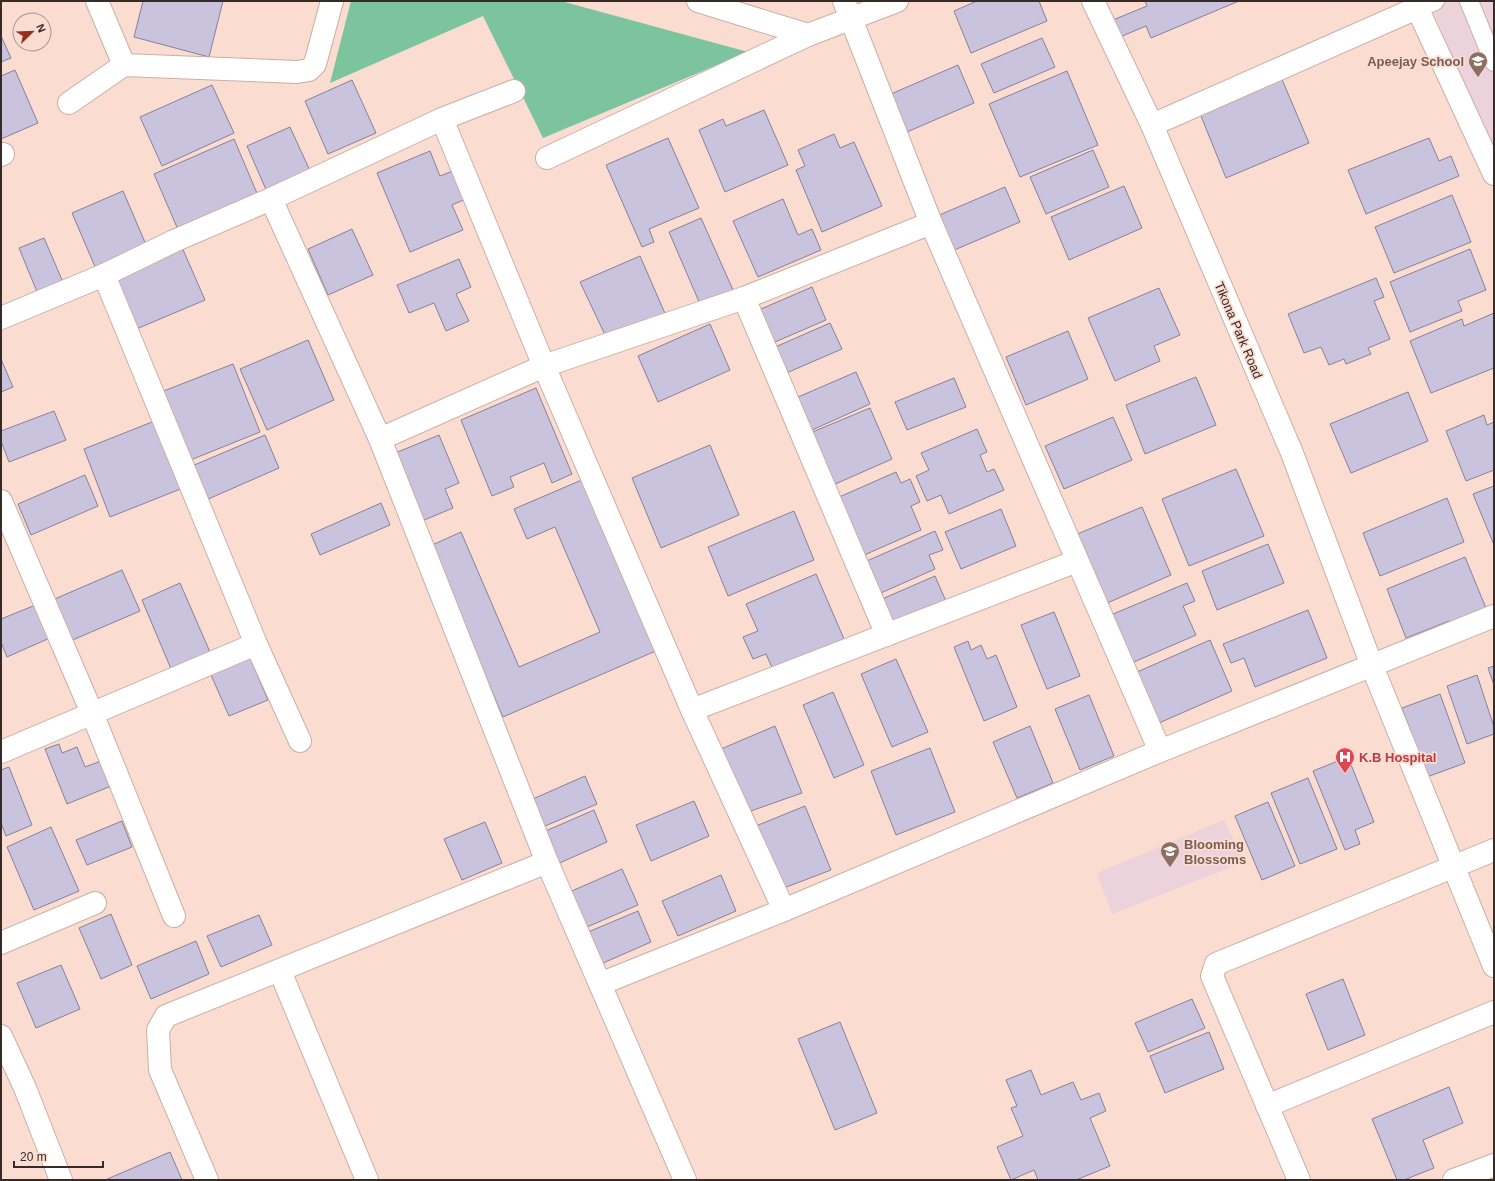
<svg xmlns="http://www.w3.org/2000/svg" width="1495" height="1181" viewBox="0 0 1495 1181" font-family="Helvetica,sans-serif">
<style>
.education{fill:#ebd2db}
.green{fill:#7bc49e}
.building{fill:#c9c3dd;stroke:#868199}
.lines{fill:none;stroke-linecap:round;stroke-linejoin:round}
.lane-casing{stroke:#cbafa5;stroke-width:20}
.street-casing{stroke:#cbafa5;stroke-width:24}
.lane{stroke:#fff;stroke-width:18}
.street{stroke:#fff;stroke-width:22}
.labels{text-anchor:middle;stroke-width:3.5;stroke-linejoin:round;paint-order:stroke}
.education-label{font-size:13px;font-weight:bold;fill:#785e54;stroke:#fadcd1;text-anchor:end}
.street-label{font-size:13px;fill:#362b27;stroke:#fadcd1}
.health-label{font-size:13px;font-weight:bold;fill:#be3a42;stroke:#fadcd1;text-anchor:start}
</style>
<rect width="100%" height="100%" fill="#fadcd1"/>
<!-- education -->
<g class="education">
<polygon points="1429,1 1494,1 1494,155"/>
<polygon points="1224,820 1244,862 1112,914 1097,873"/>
</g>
<!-- green -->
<polygon class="green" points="351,1 561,1 748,52 543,138 483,16 330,83"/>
<!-- building -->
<g class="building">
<polygon points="143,1 223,1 209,57 134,37"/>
<polygon points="977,1 1039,1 1047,21 971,53 954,11"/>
<polygon points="1145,1 1239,1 1151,38 1146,26 1120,37 1113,20 1147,6"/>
<polygon points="1,36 11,58 1,62"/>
<polygon points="1042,38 1055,67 994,93 981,64"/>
<polygon points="958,65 974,103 900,135 884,97"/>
<polygon points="15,70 38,123 1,139 1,76"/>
<polygon points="1067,71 1098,145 1020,177 989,104"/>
<polygon points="1281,77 1309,143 1226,178 1199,111"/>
<polygon points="352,80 376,133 328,154 305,101"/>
<polygon points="212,85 234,133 162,166 140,117"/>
<polygon points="764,110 788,165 725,192 699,130 723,119 726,126"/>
<polygon points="290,127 311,173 267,192 247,146"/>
<polygon points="834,134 840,148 854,142 882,206 822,232 796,170 805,166 798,150"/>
<polygon points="668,138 699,208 649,229 654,242 642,247 606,165"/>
<polygon points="1429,138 1439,161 1451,156 1459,176 1366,214 1348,170"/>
<polygon points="234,139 259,198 179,232 154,174"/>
<polygon points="1093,150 1109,187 1046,214 1030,177"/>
<polygon points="430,151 440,176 455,170 468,198 452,205 463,230 410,252 377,173"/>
<polygon points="1124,186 1142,228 1069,260 1051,217"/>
<polygon points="1005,187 1020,222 952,251 937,216"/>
<polygon points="123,191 147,247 96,269 72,213"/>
<polygon points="1452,195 1471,242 1394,273 1375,227"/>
<polygon points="783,199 798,235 812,229 821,250 758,277 733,221"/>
<polygon points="701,218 733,290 700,304 669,232"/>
<polygon points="352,229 373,275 328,295 308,249"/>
<polygon points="44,238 66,289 40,299 19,248"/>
<polygon points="181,245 205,300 134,330 110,276"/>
<polygon points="1470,249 1486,290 1458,301 1462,311 1410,332 1390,282"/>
<polygon points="640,256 667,318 607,339 580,282"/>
<polygon points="459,259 471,287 456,294 469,321 446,331 434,303 409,313 397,285"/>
<polygon points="1376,278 1384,297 1374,301 1390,339 1368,348 1371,354 1346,364 1344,359 1329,365 1321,347 1304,353 1288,314"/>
<polygon points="812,287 826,320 768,345 754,312"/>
<polygon points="1159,288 1180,335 1154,346 1160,361 1115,381 1088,318"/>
<polygon points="1494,313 1494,368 1431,393 1410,341 1462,319 1464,326"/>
<polygon points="830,323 842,349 784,374 773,348"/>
<polygon points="710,324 730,370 658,402 638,356"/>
<polygon points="1068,331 1088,379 1026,405 1006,357"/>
<polygon points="308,340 334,400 267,430 240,369"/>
<polygon points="1,359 13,387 1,392"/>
<polygon points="233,364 260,432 188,461 161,392"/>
<polygon points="856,372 870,404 812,430 798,397"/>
<polygon points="1196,377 1216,425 1145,454 1126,405"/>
<polygon points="954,378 966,407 907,430 895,402"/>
<polygon points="536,388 572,474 552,483 544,463 510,477 514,487 492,496 461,420"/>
<polygon points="1408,392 1428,441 1351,473 1330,424"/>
<polygon points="870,408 892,459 833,485 810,433"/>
<polygon points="54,411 66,440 9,462 1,441 1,431"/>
<polygon points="1484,415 1487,425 1494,422 1494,470 1466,481 1446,431"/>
<polygon points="1113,417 1132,460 1064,489 1045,446"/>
<polygon points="157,420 183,488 110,517 84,449"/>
<polygon points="977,429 987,452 980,455 987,472 994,469 1004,490 949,514 941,495 927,501 916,476 929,470 921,453"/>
<polygon points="265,435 279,468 206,500 192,466"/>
<polygon points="439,435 459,483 445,489 453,508 417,523 388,456"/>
<polygon points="710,445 739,515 661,548 632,478"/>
<polygon points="1236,469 1264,536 1189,566 1162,499"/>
<polygon points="896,472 901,483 910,479 920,502 911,506 921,530 862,556 837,498"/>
<polygon points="85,475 98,506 31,535 18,504"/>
<polygon points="584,479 658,650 503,717 430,546 461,532 519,667 600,632 555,527 527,539 514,509"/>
<polygon points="1494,486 1494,545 1473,494"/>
<polygon points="1447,498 1464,542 1380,576 1363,533"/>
<polygon points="381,503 390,525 320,555 311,534"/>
<polygon points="1142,507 1171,575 1105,604 1075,535"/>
<polygon points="1001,509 1016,546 961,569 945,532"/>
<polygon points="794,511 814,560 728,596 708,547"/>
<polygon points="935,531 943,550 929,555 935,569 874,596 860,564"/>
<polygon points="1268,544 1284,583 1217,610 1202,571"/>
<polygon points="1465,557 1488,613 1452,628 1449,621 1406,638 1387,589"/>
<polygon points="122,570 140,611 68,642 50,601"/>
<polygon points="816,574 844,639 773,670 766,654 753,659 743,637 758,631 746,604"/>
<polygon points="935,576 948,606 895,628 882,599"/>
<polygon points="180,583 213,659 174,676 142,600"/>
<polygon points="1187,583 1195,601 1183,606 1196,635 1127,665 1106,617"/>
<polygon points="38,604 52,637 7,657 1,642 1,619"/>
<polygon points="1308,610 1327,658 1255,687 1244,658 1231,663 1223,644"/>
<polygon points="1054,612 1080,676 1047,689 1021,625"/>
<polygon points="1210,640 1232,691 1159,723 1137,672"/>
<polygon points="968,641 971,650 981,645 987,659 996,655 1017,707 984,721 954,647"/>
<polygon points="250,658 268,700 229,716 211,675"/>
<polygon points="896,659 928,732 892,747 861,674"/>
<polygon points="1494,666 1494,685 1488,668"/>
<polygon points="1477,675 1494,727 1494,734 1467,744 1447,686"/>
<polygon points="833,692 864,765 834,778 803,705"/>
<polygon points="1440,694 1465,763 1427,777 1402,708"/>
<polygon points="1089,695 1114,756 1080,770 1055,709"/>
<polygon points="775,726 802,793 745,813 721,749"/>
<polygon points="1030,726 1053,783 1017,798 993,742"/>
<polygon points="59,744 62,753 77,747 85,767 101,761 111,786 67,804 45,749"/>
<polygon points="930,748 955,812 896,835 871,771"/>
<polygon points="1348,757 1374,822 1355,830 1360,844 1345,850 1313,771"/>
<polygon points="9,767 32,825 6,836 1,823 1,770"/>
<polygon points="585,776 597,804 538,829 526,802"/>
<polygon points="1308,778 1337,849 1300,864 1271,793"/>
<polygon points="694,801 709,836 651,861 636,825"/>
<polygon points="1268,802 1295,866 1262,880 1235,816"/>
<polygon points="805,806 831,870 776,891 751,828"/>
<polygon points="594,810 607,842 555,865 541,833"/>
<polygon points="122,821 132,847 87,865 76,840"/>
<polygon points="485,822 502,863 462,880 444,839"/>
<polygon points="51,827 79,891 34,910 7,847"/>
<polygon points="622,869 638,905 580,930 565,894"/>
<polygon points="721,875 736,911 678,936 662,901"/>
<polygon points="638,911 651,942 594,967 581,935"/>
<polygon points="111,914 132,965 101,979 79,928"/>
<polygon points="259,915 272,945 221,967 207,936"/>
<polygon points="196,941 209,974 151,999 137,966"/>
<polygon points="61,965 80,1009 36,1028 17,983"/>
<polygon points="1343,979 1365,1035 1328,1050 1306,994"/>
<polygon points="1192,999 1205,1028 1148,1052 1135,1023"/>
<polygon points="840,1022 877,1113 835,1130 798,1039"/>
<polygon points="1209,1032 1224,1069 1165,1093 1150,1056"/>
<polygon points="1031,1070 1041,1095 1073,1082 1081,1100 1099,1093 1106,1111 1090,1118 1110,1166 1076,1180 1038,1180 1034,1170 1011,1180 997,1147 1023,1136 1011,1108 1017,1106 1006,1080"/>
<polygon points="1449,1087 1463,1123 1423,1140 1434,1168 1404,1180 1397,1180 1372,1119"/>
<polygon points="170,1152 182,1180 105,1180"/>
</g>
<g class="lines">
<!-- lane casing -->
<g class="lane-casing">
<g id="lane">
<polyline points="1469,1 1494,62"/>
<polyline points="1417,8 1435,1"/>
</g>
</g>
<!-- street casing -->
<g class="street-casing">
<g id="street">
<polyline points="97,1 124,65"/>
<polyline points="698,1 808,35"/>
<polyline points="844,1 931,223 1160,751"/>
<polyline points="1093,1 1152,125 1292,453 1372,666 1494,966"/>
<polyline points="1414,1 1494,174"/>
<polyline points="69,103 124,65 297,72 309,70 315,64 332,1"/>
<polyline points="442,119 544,366 692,710 784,910"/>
<polyline points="1152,125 1417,8"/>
<polyline points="1,155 3,154"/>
<polyline points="547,158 808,35 897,1"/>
<polyline points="271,199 380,439 547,862 685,1180"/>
<polyline points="104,275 256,644 300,741"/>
<polyline points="744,298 887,635"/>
<polyline points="1,318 104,275 174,241 271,199 442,119 514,91"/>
<polyline points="380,439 544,366 744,298 931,223"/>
<polyline points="1,501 92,713 174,916"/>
<polyline points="692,710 1077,561"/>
<polyline points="1,752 256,644"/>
<polyline points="1,943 95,903"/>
<polyline points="280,971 367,1180"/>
<polyline points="600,984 784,910 1160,751 1494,616"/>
<polyline points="1,1036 25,1088 61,1180"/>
<polyline points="1267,1106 1494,1012"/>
<polyline points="207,1180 160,1070 158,1030 166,1016 547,862"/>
<polyline points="1299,1180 1212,976 1216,964 1494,850"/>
<polyline points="1454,1180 1494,1165"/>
</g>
</g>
<!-- lane -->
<use href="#lane" class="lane"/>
<!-- street -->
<use href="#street" class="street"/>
</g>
<!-- icons -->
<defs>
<g id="school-pin" transform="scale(1)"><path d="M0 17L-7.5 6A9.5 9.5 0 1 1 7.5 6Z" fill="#8d6e63" stroke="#fadcd1"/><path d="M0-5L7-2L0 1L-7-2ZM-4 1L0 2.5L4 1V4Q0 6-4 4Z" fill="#fff"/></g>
<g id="hospital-pin" transform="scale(1)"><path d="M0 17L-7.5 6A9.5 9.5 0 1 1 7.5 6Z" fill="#e0444e" stroke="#fadcd1"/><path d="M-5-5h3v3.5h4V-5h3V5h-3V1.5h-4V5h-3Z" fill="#fff"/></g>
</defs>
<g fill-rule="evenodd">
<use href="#school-pin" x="1478" y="61"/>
<use href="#hospital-pin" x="1345" y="757"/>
<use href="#school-pin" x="1170" y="851"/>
</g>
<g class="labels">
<!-- education labels -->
<g class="education-label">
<text x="1464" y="66">Apeejay School</text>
<text x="1184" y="849" text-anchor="start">Blooming<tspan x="1184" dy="15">Blossoms</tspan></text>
</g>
<!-- street labels -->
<g class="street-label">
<text transform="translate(1239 330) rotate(67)" y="5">Tikona Park Road</text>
</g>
<!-- health labels -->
<g class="health-label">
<text x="1359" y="762">K.B Hospital</text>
</g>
</g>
<!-- border -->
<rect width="1495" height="1181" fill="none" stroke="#362b27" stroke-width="4"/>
<!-- north arrow -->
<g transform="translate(32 32) rotate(67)"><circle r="19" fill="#fadcd1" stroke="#ac958d"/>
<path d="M0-3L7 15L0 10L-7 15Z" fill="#982e1c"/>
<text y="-6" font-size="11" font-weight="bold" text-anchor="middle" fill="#362b27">N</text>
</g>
<!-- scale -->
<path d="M14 1161v6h89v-6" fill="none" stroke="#362b27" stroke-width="2"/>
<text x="20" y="1161" font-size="12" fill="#362b27" stroke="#fadcd1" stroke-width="3" paint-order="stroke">20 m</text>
</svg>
